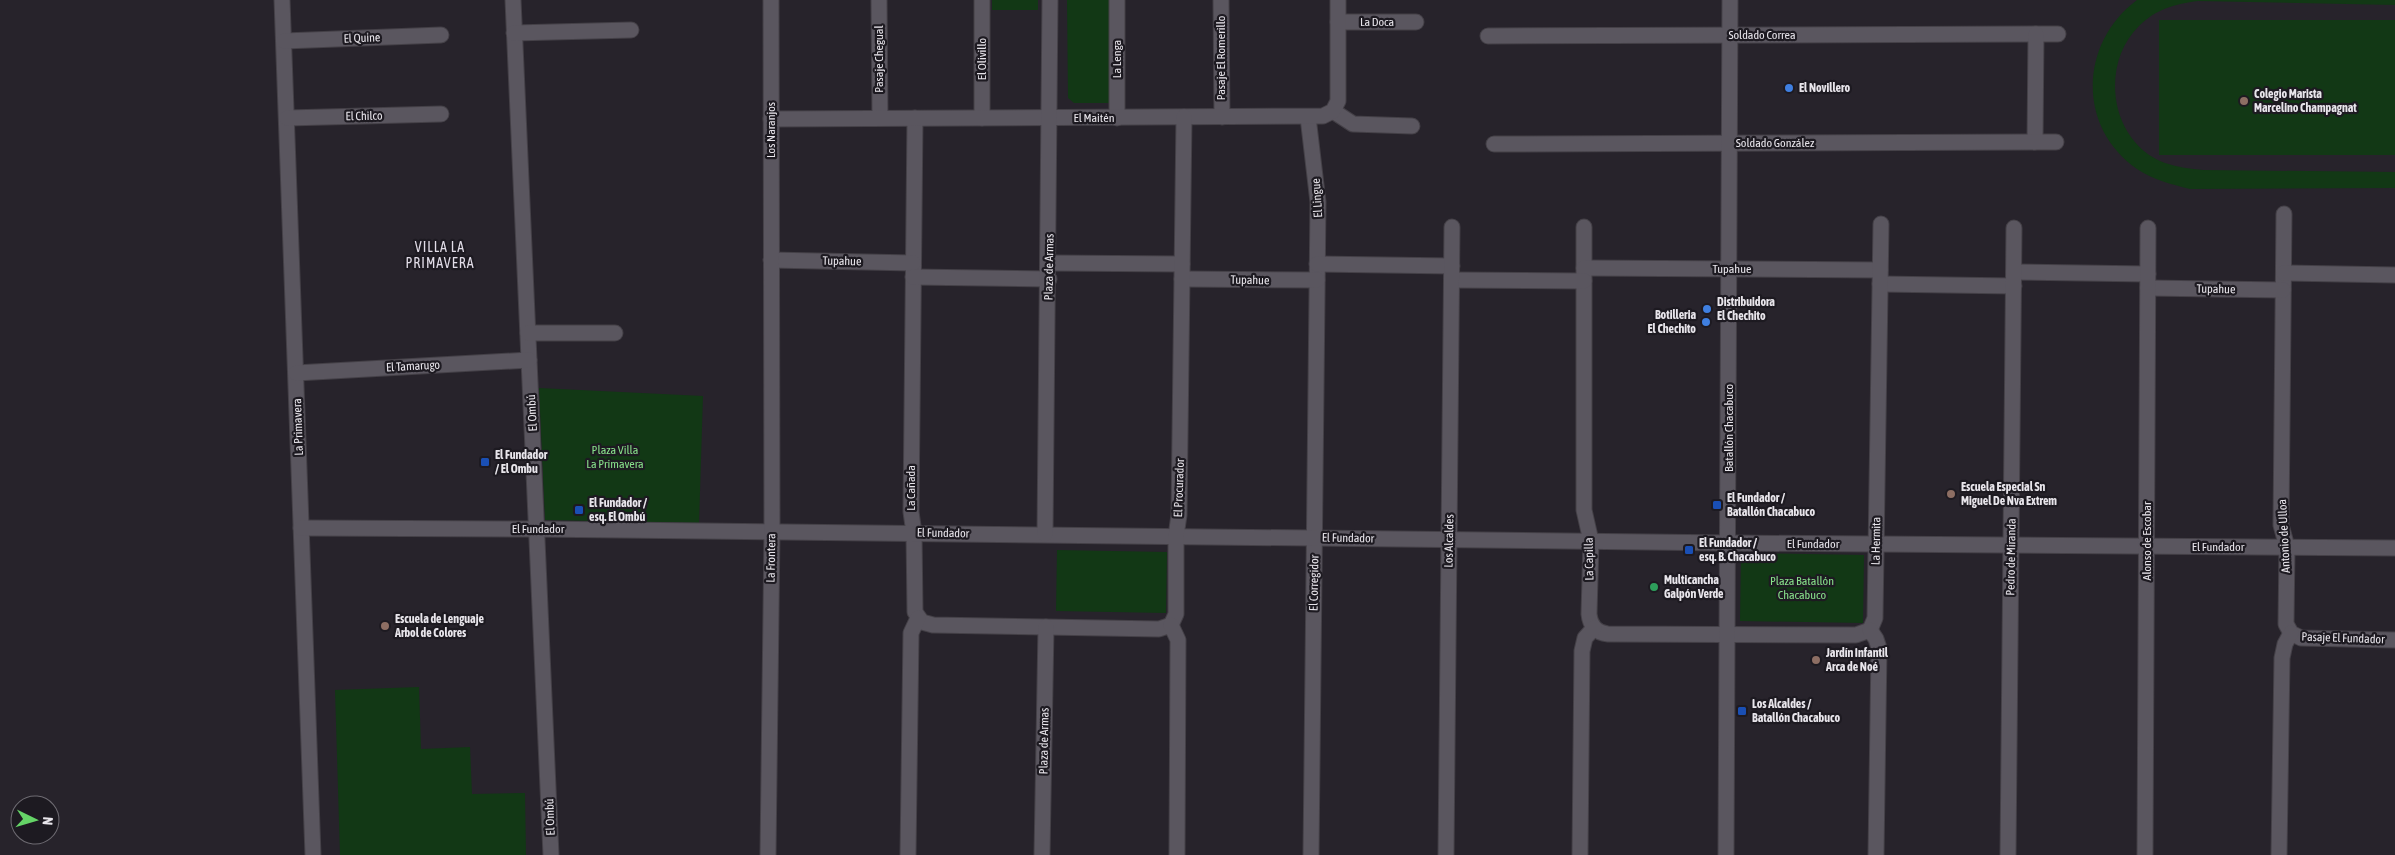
<svg xmlns="http://www.w3.org/2000/svg" width="2395" height="855" viewBox="0 0 2395 855" font-family="'Asap Condensed',sans-serif">
<style>
.green{fill:#123815}
.lines{fill:none;stroke-linecap:round;stroke-linejoin:round}
.minor-casing{stroke:#444047;stroke-width:17}
.minor{stroke:#5a565f;stroke-width:15}
.shop-dot{fill:#3f7fe0;stroke:#1d1a21;stroke-width:2}
.education-dot{fill:#8d6e63;stroke:#1d1a21;stroke-width:2}
.transit-dot{fill:#1a4fb4;stroke:#1d1a21;stroke-width:2}
.leisure-dot{fill:#2e9e5b;stroke:#1d1a21;stroke-width:2}
.labels{text-anchor:middle;stroke-width:4.5;stroke-linejoin:round;paint-order:stroke}
.street-label{font-size:12px;fill:#e8e5eb;stroke:#1d1a21}
.poi-label{font-size:12px;font-weight:bold;fill:#e8e5eb;stroke:#1d1a21;text-anchor:start}
.park-label{font-size:12px;fill:#88e18b;stroke:#1d1a21}
.neighbourhood-label{font-size:14px;letter-spacing:1px;fill:#e2dde8;stroke:#1d1a21}
</style>
<rect width="100%" height="100%" fill="#27232b"/>
<!-- green -->
<g class="green">
<rect x="992" y="0" width="46" height="10"/>
<polygon points="1067,0 1109,0 1109,103 1074,103 1068,98"/>
<path d="M2137,0H2395V5L2198,1C2175,4 2156,9 2139,26C2099,65 2110,143 2165,163C2178,167 2190,169 2203,170L2395,172V188L2190,189C2171,184 2153,180 2137,169C2076,127 2080,42 2137,0Z"/>
<rect x="2159" y="20" width="236" height="135"/>
<polygon points="539,388 703,396 699,523 545,520"/>
<polygon points="1057,550 1167,552 1166,613 1056,611"/>
<polygon points="1741,553 1864,555 1863,623 1740,621"/>
<polygon points="419,687 421,749 470,747 472,794 525,793 526,855 340,855 335,690"/>
</g>
<g class="lines">
<!-- minor casing -->
<g class="minor-casing">
<g id="minor">
<polyline points="282,0 313,855"/>
<polyline points="513,0 551,855"/>
<polyline points="879,0 880,118"/>
<polyline points="1221,0 1222,117"/>
<polyline points="1338,22 1416,22"/>
<polyline points="514,33 631,30"/>
<polyline points="1488,36 2058,34"/>
<polyline points="284,41 441,35"/>
<polyline points="1333,111 1353,124 1412,126"/>
<polyline points="1308,117 1318,202 1311,855"/>
<polyline points="287,118 441,114"/>
<polyline points="915,118 911,512 914,533 915,612 922,622 933,625 1159,629 1171,625"/>
<polyline points="982,118 982,0"/>
<polyline points="1117,118 1117,0"/>
<polyline points="771,119 1323,116 1333,111 1338,101 1338,0"/>
<polyline points="2035,142 2036,34"/>
<polyline points="1494,144 2056,142"/>
<polyline points="2284,214 2281,525 2287,547 2286,624 2291,633 2301,638 2395,640"/>
<path d="M1584,227V510L1591,541L1589,614C1590,625 1596,633 1608,634L1856,635L1870,630"/>
<polyline points="771,260 913,263"/>
<polyline points="1049,263 1182,264"/>
<polyline points="1317,264 1452,266"/>
<polyline points="1584,268 1880,270"/>
<polyline points="2014,272 2148,274"/>
<polyline points="2284,273 2395,275"/>
<polyline points="913,277 1049,279"/>
<polyline points="1182,279 1317,280"/>
<polyline points="1452,280 1584,281"/>
<polyline points="1880,284 2014,286"/>
<polyline points="2148,288 2283,290"/>
<polyline points="528,333 615,333"/>
<polyline points="296,373 529,360"/>
<polyline points="301,528 537,529 1729,543 2395,548"/>
<polyline points="1045,534 1050,0"/>
<polyline points="1171,625 1176,614 1176,536 1179,515 1184,117"/>
<polyline points="1171,625 1178,640 1177,855"/>
<polyline points="1870,630 1875,618 1881,224"/>
<polyline points="1870,630 1876,639 1879,648 1876,855"/>
<polyline points="768,855 772,531 771,0"/>
<polyline points="908,855 911,633 918,618"/>
<polyline points="1042,855 1046,627"/>
<polyline points="1446,855 1452,227"/>
<polyline points="1580,855 1582,651 1585,638 1594,628"/>
<polyline points="1726,855 1730,0"/>
<polyline points="2008,855 2014,228"/>
<polyline points="2145,855 2148,228"/>
<polyline points="2279,855 2282,658 2285,644 2291,633"/>
</g>
</g>
<!-- minor -->
<use href="#minor" class="minor"/>
</g>
<!-- markers -->
<g class="shop-dot">
<circle cx="1789" cy="88" r="5"/>
<circle cx="1707" cy="309" r="5"/>
<circle cx="1706" cy="322" r="5"/>
</g>
<g class="education-dot">
<circle cx="2244" cy="101" r="5"/>
<circle cx="1951" cy="494" r="5"/>
<circle cx="385" cy="626" r="5"/>
<circle cx="1816" cy="660" r="5"/>
</g>
<g class="transit-dot">
<rect x="480" y="457" width="10" height="10" rx="2.5"/>
<rect x="1712" y="500" width="10" height="10" rx="2.5"/>
<rect x="574" y="505" width="10" height="10" rx="2.5"/>
<rect x="1684" y="545" width="10" height="10" rx="2.5"/>
<rect x="1737" y="706" width="10" height="10" rx="2.5"/>
</g>
<circle class="leisure-dot" cx="1654" cy="587" r="5"/>
<g class="labels">
<!-- street labels -->
<g class="street-label">
<text x="1377" y="26">La Doca</text>
<text x="1762" y="39">Soldado Correa</text>
<text transform="translate(362 38) rotate(-2)" y="4">El Quine</text>
<text transform="translate(1221 58) rotate(-90)" y="4">Pasaje El Romerillo</text>
<text transform="translate(879 59) rotate(-90)" y="4">Pasaje Chegual</text>
<text transform="translate(982 59) rotate(-90)" y="4">El Olivillo</text>
<text transform="translate(1117 59) rotate(-90)" y="4">La Lenga</text>
<text transform="translate(364 116) rotate(-1)" y="4">El Chilco</text>
<text x="1094" y="122">El Maitén</text>
<text transform="translate(771 130) rotate(-90)" y="4">Los Naranjos</text>
<text x="1775" y="147">Soldado González</text>
<text transform="translate(1317 198) rotate(-94)" y="4">El Lingue</text>
<text transform="translate(842 261) rotate(1)" y="4">Tupahue</text>
<text transform="translate(1049 267) rotate(-89)" y="4">Plaza de Armas</text>
<text x="1732" y="273">Tupahue</text>
<text transform="translate(1250 280) rotate(1)" y="4">Tupahue</text>
<text transform="translate(2216 289) rotate(1)" y="4">Tupahue</text>
<text transform="translate(413 366) rotate(-3)" y="4">El Tamarugo</text>
<text transform="translate(532 413) rotate(-93)" y="4">El Ombú</text>
<text transform="translate(298 427) rotate(-92)" y="4">La Primavera</text>
<text transform="translate(1729 428) rotate(-90)" y="4">Batallón Chacabuco</text>
<text transform="translate(911 488) rotate(-90)" y="4">La Cañada</text>
<text transform="translate(1179 488) rotate(-88)" y="4">El Procurador</text>
<text x="538" y="533">El Fundador</text>
<text transform="translate(943 533) rotate(1)" y="4">El Fundador</text>
<text transform="translate(2284 536) rotate(-93)" y="4">Antonio de Ulloa</text>
<text transform="translate(1348 538) rotate(1)" y="4">El Fundador</text>
<text transform="translate(1449 541) rotate(-89)" y="4">Los Alcaldes</text>
<text transform="translate(1876 541) rotate(-89)" y="4">La Hermita</text>
<text transform="translate(2147 541) rotate(-90)" y="4">Alonso de Escobar</text>
<text x="1813" y="548">El Fundador</text>
<text x="2218" y="551">El Fundador</text>
<text transform="translate(2011 557) rotate(-89)" y="4">Pedro de Miranda</text>
<text transform="translate(771 558) rotate(-89)" y="4">La Frontera</text>
<text transform="translate(1589 559) rotate(-91)" y="4">La Capilla</text>
<text transform="translate(1314 583) rotate(-89)" y="4">El Corregidor</text>
<text transform="translate(2343 638) rotate(2)" y="4">Pasaje El Fundador</text>
<text transform="translate(1044 741) rotate(-89)" y="4">Plaza de Armas</text>
<text transform="translate(550 817) rotate(-92)" y="4">El Ombú</text>
</g>
<!-- poi labels -->
<g class="poi-label">
<text x="1799" y="92">El Novillero</text>
<text x="2254" y="98">Colegio Marista<tspan x="2254" dy="14">Marcelino Champagnat</tspan></text>
<text x="1717" y="306">Distribuidora<tspan x="1717" dy="14">El Chechito</tspan></text>
<text x="1696" y="319" text-anchor="end">Botilleria<tspan x="1696" dy="14">El Chechito</tspan></text>
<text x="495" y="459">El Fundador<tspan x="495" dy="14">/ El Ombu</tspan></text>
<text x="1961" y="491">Escuela Especial Sn<tspan x="1961" dy="14">Miguel De Nva Extrem</tspan></text>
<text x="1727" y="502">El Fundador /<tspan x="1727" dy="14">Batallón Chacabuco</tspan></text>
<text x="589" y="507">El Fundador /<tspan x="589" dy="14">esq. El Ombú</tspan></text>
<text x="1699" y="547">El Fundador /<tspan x="1699" dy="14">esq. B. Chacabuco</tspan></text>
<text x="1664" y="584">Multicancha<tspan x="1664" dy="14">Galpón Verde</tspan></text>
<text x="395" y="623">Escuela de Lenguaje<tspan x="395" dy="14">Arbol de Colores</tspan></text>
<text x="1826" y="657">Jardín Infantil<tspan x="1826" dy="14">Arca de Noé</tspan></text>
<text x="1752" y="708">Los Alcaldes /<tspan x="1752" dy="14">Batallón Chacabuco</tspan></text>
</g>
<!-- park labels -->
<g class="park-label">
<text x="615" y="454">Plaza Villa<tspan x="615" dy="14">La Primavera</tspan></text>
<text x="1802" y="585">Plaza Batallón<tspan x="1802" dy="14">Chacabuco</tspan></text>
</g>
<!-- neighbourhood labels -->
<g class="neighbourhood-label">
<text x="440" y="252">VILLA LA<tspan x="440" dy="16">PRIMAVERA</tspan></text>
</g>
</g>
<!-- north arrow -->
<g transform="translate(35 820) rotate(95)"><circle r="24" fill="#1d1a21" stroke="#6e6b72"/>
<path d="M0-4L9 19L0 12L-9 19Z" fill="#65d467"/>
<text y="-8" font-size="14" font-weight="bold" text-anchor="middle" fill="#e8e5eb">N</text>
</g>
</svg>
